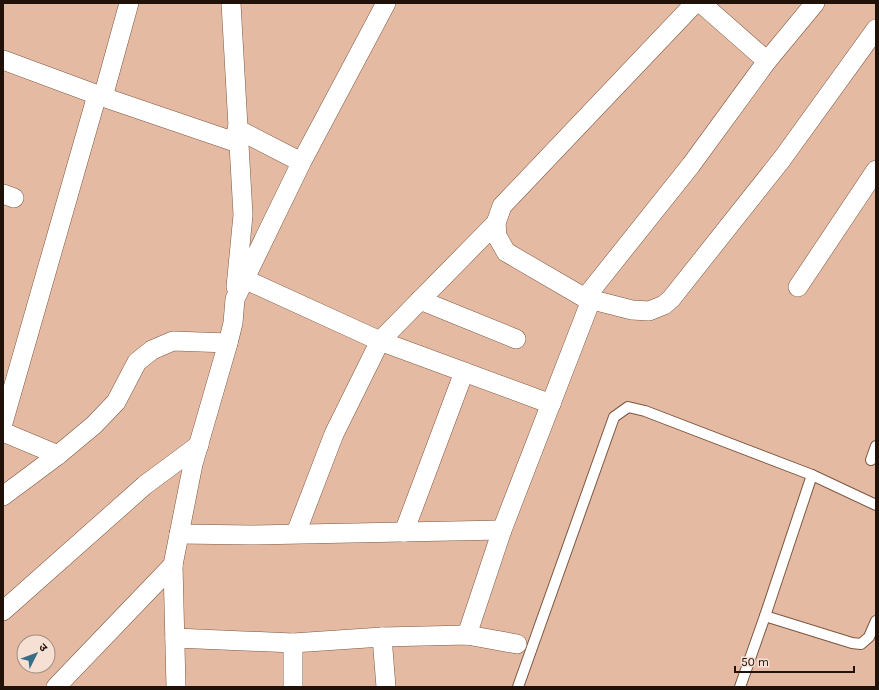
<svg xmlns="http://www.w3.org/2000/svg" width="879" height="690" viewBox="0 0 879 690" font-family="Karla,'Noto Sans Devanagari',sans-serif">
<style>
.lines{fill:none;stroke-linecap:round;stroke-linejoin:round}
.lane-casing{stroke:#7d5742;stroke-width:12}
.street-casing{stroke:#7d5742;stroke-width:20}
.lane{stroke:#fff;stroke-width:10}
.street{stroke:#fff;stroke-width:19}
</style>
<rect width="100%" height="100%" fill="#e5baa2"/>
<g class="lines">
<!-- lane casing -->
<g class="lane-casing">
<g id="lane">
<polyline points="871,460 876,446"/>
<polyline points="765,616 852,643 861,644 869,637 876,621"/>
<polyline points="518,687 614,417 628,407 645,411 812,475 876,505"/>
<polyline points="740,687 765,616 812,475"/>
</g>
</g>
<!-- street casing -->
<g class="street-casing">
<g id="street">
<polyline points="231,3 243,215 236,287"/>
<polyline points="695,3 502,206 496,223 497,236 506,252 585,298 632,310 649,311 664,305 671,299 782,159 876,29"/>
<polyline points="701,3 767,61"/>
<polyline points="3,60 103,97 238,143"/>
<polyline points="103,97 129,3"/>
<polyline points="237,129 301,162"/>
<polyline points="3,194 14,198"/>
<polyline points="244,279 380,341 551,404"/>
<polyline points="798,287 876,170"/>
<polyline points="585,298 691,165 767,61 815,3"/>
<polyline points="420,300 516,339"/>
<polyline points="3,423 97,95"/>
<polyline points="3,432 58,455"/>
<polyline points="3,496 58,455 94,425 116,402 137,362 152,350 173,341 228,343"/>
<polyline points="404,532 464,372"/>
<polyline points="296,533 334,434 380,341 496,223"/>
<polyline points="179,534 252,535 502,530"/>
<polyline points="173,565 176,687"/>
<polyline points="3,611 145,485 199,445"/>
<polyline points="467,635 502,530 591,300"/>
<polyline points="382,637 386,687"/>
<polyline points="175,638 293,643 382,637 467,635 517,644"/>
<polyline points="293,643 293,687"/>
<polyline points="56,687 173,565 193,464 228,343 233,323 235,299 302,161 386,3"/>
</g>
</g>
<!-- lane -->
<use href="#lane" class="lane"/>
<!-- street -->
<use href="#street" class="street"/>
</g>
<!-- border -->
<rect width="879" height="690" fill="none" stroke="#201109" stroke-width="8"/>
<!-- north arrow -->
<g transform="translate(36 654) rotate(48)"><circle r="19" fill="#f6dfd3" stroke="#a08d82"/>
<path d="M0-3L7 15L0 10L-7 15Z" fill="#366e88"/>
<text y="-6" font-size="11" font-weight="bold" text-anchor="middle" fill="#201109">उ</text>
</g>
<!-- scale -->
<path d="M735 666v6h119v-6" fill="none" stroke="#201109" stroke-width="2"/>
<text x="741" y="666" font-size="12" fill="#201109" stroke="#f6dfd3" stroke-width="3" paint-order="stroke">50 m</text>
</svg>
